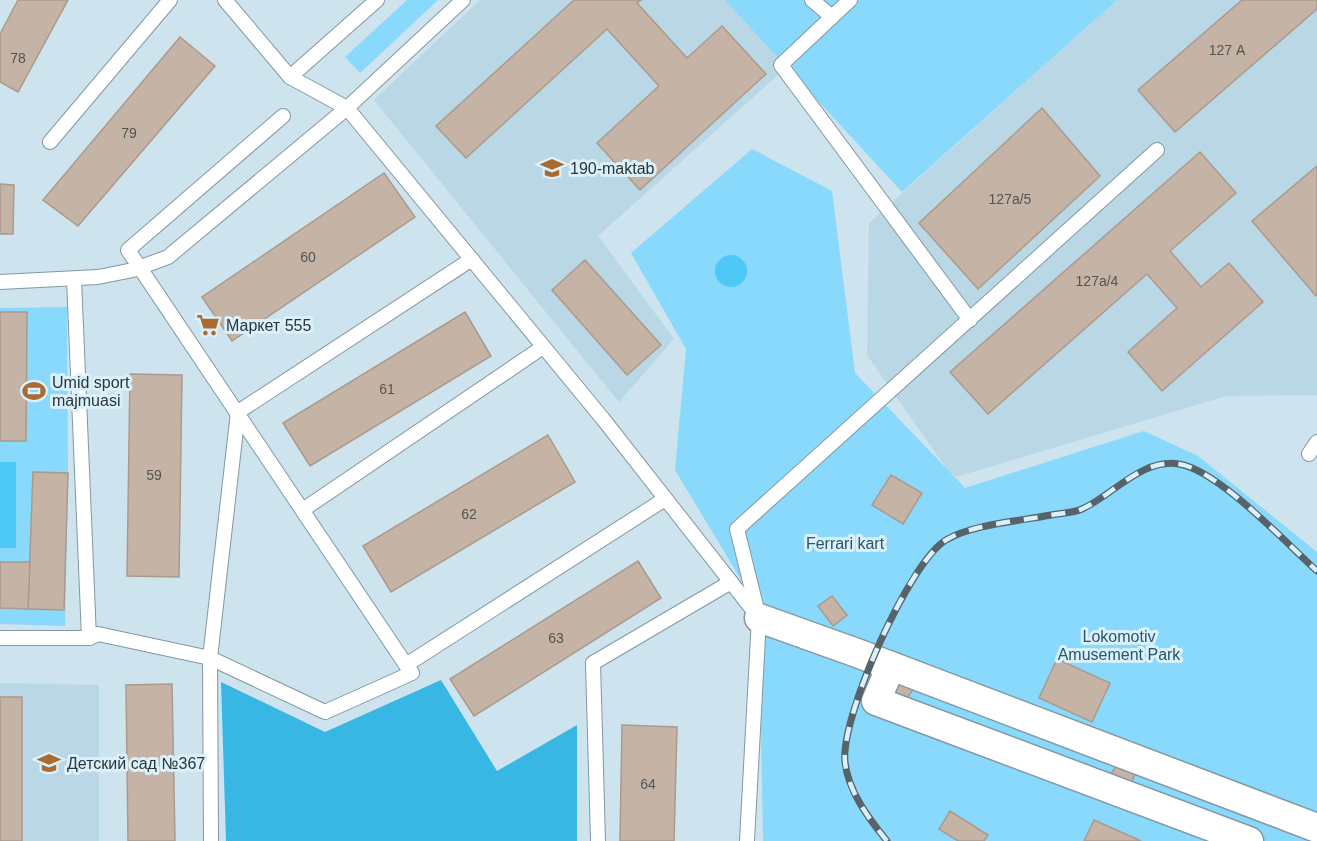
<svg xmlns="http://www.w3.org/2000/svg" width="1317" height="841" viewBox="0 0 1317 841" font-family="Arial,sans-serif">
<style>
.built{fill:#b9d7e5}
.green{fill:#88d9fc}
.forest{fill:#38b7e5}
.water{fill:#4dc8f7}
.building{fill:#c5b4a6;stroke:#ab998c;stroke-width:1.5}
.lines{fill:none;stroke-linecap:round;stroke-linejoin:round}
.lane-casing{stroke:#8398a1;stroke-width:16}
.street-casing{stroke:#8398a1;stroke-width:31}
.lane{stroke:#fff;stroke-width:14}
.street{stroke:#fff;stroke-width:28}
.rail-casing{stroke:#576369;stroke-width:7}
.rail{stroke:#daf1fb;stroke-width:4.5;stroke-dasharray:14;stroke-linecap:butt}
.labels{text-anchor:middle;stroke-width:6;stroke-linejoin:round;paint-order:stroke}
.number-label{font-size:14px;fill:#525554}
.poi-label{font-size:16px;fill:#2c3539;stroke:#daf1fb;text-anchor:start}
.park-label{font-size:16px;fill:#26576b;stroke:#daf1fb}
</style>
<rect width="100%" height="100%" fill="#cde3ee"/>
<!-- built -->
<g class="built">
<polygon points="480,0 728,0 789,65 598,236 674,339 619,402 374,100"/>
<polygon points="1117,0 1317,0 1317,395 1226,396 956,477 949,472 867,355 869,223"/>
<polygon points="0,683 99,685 99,841 0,841"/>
</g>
<!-- green -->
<g class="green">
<polygon points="407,0 438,0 360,73 345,57"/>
<polygon points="725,0 1117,0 902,192"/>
<polygon points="752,149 832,191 855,373 965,488 1144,431 1198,456 1317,552 1317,841 763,841 759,618 746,588 675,470 686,349 631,253"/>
<polygon points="67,307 68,473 65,626 0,624 0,308"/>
</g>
<!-- forest -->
<polygon class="forest" points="441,680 497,771 577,725 577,841 226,841 221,682 325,732"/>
<!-- water -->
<g class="water">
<circle cx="731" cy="271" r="16"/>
<rect x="0" y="462" width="16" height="86"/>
</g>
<!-- building -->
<g class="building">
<polygon points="18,0 68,0 18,92 0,82 0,34"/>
<polygon points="574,0 641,0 637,3 687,58 722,26 766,74 640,190 597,143 659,86 607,29 466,158 436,126"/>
<polygon points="1242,0 1317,0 1317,9 1175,132 1138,90"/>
<polygon points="180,37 215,66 78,226 43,200"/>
<polygon points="1042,108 1100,176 978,289 919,223"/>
<polygon points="1200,152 1236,193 1170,251 1201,287 1229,263 1263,302 1162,391 1128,352 1177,308 1147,274 988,414 950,372"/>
<polygon points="1317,166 1317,295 1316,296 1252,221"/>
<polygon points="384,173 415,217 232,341 202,297"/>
<polygon points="0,184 14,185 13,234 0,234"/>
<polygon points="585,260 661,345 627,375 552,290"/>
<polygon points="0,312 27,312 26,441 0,441"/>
<polygon points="465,312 491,356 310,466 283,423"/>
<polygon points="130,374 182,375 179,577 127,576"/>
<polygon points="548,435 575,482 391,592 363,546"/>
<polygon points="33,472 68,473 64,610 28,609"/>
<polygon points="891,475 922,493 903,524 872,505"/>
<polygon points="638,561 661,598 474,716 450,679"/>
<polygon points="0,562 30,562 28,609 0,608"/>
<polygon points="832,596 847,615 833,626 818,606"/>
<polygon points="1057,659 1110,683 1092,722 1039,698"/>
<polygon points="904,677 912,685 913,690 905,700 889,691"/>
<polygon points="172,684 175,841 128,841 126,685"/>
<rect x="0" y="697" width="22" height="144"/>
<polygon points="622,725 677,727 674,841 620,841"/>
<polygon points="1116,766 1135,773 1131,785 1111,774"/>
<polygon points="950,811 988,835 984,841 958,841 939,829"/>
<polygon points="1094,820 1141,841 1084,841"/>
</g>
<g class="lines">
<!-- lane casing -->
<g class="lane-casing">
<g id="lane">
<polyline points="225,0 290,77 347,108 603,419 756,614"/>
<polyline points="812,0 832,17"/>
<polyline points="850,0 781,65 970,320"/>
<polyline points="290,77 377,0"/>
<polyline points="283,116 128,250 406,665"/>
<polyline points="50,142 170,0"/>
<polyline points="74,279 89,638"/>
<polyline points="0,282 98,277 133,270 168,257 347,108 463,0"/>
<polyline points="1309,454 1317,442"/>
<polyline points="304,509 543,347"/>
<polyline points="0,638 89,638 98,634 210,658 325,712 412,673 406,665 665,499"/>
<polyline points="211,841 210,658 238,412 472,259"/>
<polyline points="598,841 593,663 731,582"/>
<polyline points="747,841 759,618 737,529 1157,150"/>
</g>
</g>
<!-- street casing -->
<g class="street-casing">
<g id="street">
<polyline points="759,618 857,653 1317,828"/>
<polyline points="891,666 876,701 1249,841"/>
</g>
</g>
<!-- lane -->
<use href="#lane" class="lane"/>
<!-- street -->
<use href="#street" class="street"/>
<!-- rail casing -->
<g class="rail-casing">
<path id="rail" d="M887,841C869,819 848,791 845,762C840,718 909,562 946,540C972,524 1021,521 1051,515C1062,513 1073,513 1082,509C1113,495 1142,458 1179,464C1218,470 1286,543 1317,571"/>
</g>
<!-- rail -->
<use href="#rail" class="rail"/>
</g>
<!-- icons -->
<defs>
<g id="school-bare" transform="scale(1.8)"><path d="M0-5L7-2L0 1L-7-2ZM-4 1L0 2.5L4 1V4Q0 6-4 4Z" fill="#aa6b32" stroke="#daf1fb" stroke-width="2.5" paint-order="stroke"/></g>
<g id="supermarket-bare" transform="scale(1.8)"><path d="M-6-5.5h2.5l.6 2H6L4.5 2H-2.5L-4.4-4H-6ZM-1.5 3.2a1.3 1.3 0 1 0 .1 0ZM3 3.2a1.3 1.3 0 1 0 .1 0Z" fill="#aa6b32" stroke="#daf1fb" stroke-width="2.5" paint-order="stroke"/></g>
<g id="stadium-bare" transform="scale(1.8)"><path d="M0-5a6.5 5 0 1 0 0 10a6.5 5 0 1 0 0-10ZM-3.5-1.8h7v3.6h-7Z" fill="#aa6b32" stroke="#daf1fb" stroke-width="2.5" paint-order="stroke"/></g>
</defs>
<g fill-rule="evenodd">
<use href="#school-bare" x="552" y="168"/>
<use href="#supermarket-bare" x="208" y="325"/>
<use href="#stadium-bare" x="34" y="391"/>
<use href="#school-bare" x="49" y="763"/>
</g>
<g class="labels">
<!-- number labels -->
<g class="number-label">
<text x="1227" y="55">127 А</text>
<text x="18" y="63">78</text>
<text x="129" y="138">79</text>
<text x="1010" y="204">127a/5</text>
<text x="308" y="262">60</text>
<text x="1097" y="286">127a/4</text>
<text x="387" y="394">61</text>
<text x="154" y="480">59</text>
<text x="469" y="519">62</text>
<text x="556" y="643">63</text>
<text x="648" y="789">64</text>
</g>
<!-- poi labels -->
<g class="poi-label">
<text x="570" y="174">190-maktab</text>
<text x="226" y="331">Маркет 555</text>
<text x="52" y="388">Umid sport<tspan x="52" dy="18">majmuasi</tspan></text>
<text x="67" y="769">Детский сад №367</text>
</g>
<!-- park labels -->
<g class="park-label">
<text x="845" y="549">Ferrari kart</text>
<text x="1119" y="642">Lokomotiv<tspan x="1119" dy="18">Amusement Park</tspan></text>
</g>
</g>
</svg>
